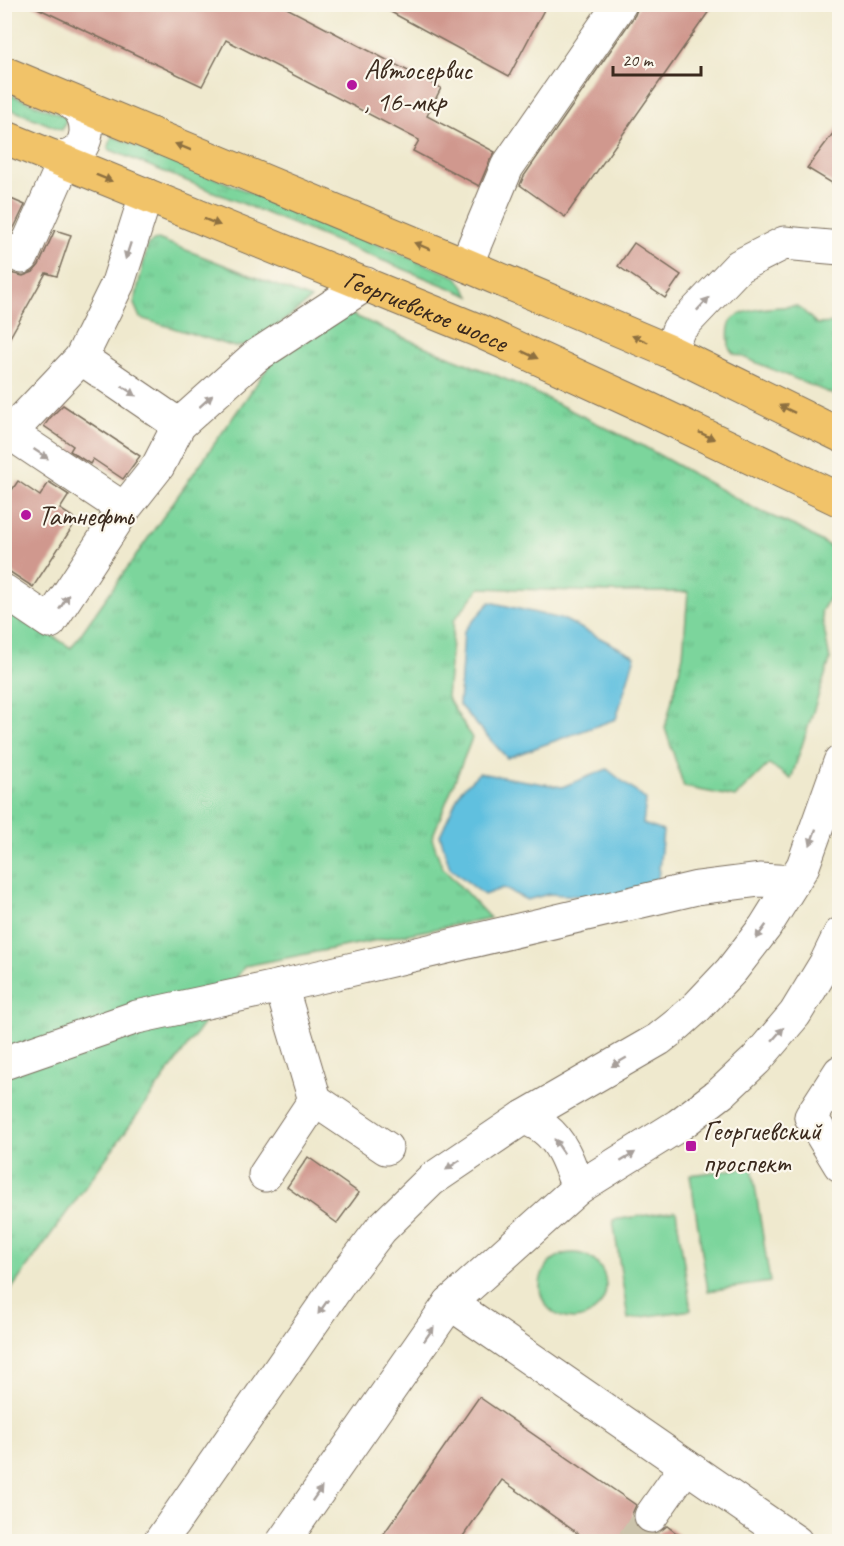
<svg xmlns="http://www.w3.org/2000/svg" width="844" height="1546" viewBox="0 0 844 1546" font-family="Caveat,sans-serif">
<style>
.grass{fill:url(#grass-tufts);stroke:#5b805d;stroke-width:1.5}
.park{fill:#7bd59c;stroke:#5b805d;stroke-width:1.5}
.water{fill:#61c0df;stroke:#4e757e;stroke-width:1.5}
.building{fill:#d0988e}
.lines{fill:none;stroke-linecap:round;stroke-linejoin:round}
.minor-tunnel{stroke:#cbc3ab;stroke-width:33;stroke-dasharray:33 16;stroke-linecap:butt}
.minor-casing{stroke:#7a6d5c;stroke-width:35}
.major-casing{stroke:#7a6d5c;stroke-width:35}
.minor{stroke:#fff;stroke-width:33}
.major{stroke:#f1c369;stroke-width:33}
.oneway{fill:#8d6f40}
.oneway2{fill:#a79f9a}
.poi-dot{fill:#b5179e;stroke:#fbf7ec;stroke-width:2}
.labels{text-anchor:middle;stroke-width:4.5;stroke-linejoin:round;paint-order:stroke}
.poi-label{font-size:28px;fill:#3b2a1e;stroke:#fbf7ec;text-anchor:start}
.street-label{font-size:28px;fill:#3b2a1e;stroke:#fbf7ec}
</style>
<defs>
<pattern id="grass-tufts" width="24" height="20" patternUnits="userSpaceOnUse" patternTransform="scale(1.5)"><rect width="24" height="20" fill="#7bd59c"/><path d="M3 7l-1-3M5 7V3M7 7l1-3M15 17l-1-3M17 17v-4M19 17l1-3" fill="none" stroke="#6bb786"/></pattern>
</defs>
<rect width="100%" height="100%" fill="#fbf7ec"/>
<filter id="ink" filterUnits="userSpaceOnUse"><feTurbulence type="fractalNoise" baseFrequency=".0167" numOctaves="2"/><feDisplacementMap in="SourceGraphic" scale="12" xChannelSelector="R" yChannelSelector="G"/><feConvolveMatrix kernelMatrix="1 2 1 2 8 2 1 2 1" color-interpolation-filters="sRGB"/></filter>
<filter id="wash" filterUnits="userSpaceOnUse"><feTurbulence type="fractalNoise" baseFrequency=".008" numOctaves="4" result="noise"/><feDisplacementMap in="SourceGraphic" scale="24" xChannelSelector="R" yChannelSelector="G"/><feGaussianBlur stdDeviation="1.35" result="paint"/><feColorMatrix in="noise" values="0 0 0 0 0 0 0 0 0 0 0 0 0 0 0 0 0 1.4 0 .05"/><feComposite in="paint" operator="in"/></filter>
<g filter="url(#wash)">
<rect width="100%" height="100%" fill="#efe9ce"/>
<!-- grass -->
<g class="grass">
<polygon points="4,92 67,117 62,130 5,107"/>
<polygon points="112,136 457,277 470,296 108,149"/>
<polygon points="158,239 311,299 255,344 235,347 140,318 134,304 148,244"/>
<path d="M798,306L817,324L839,323V397L733,353L729,348C729,341 727,330 730,324C735,307 783,307 798,306Z"/>
<polygon points="348,313 416,343 517,384 643,446 757,510 799,528 839,552 839,581 821,612 830,660 791,779 769,764 735,797 684,787 665,728 683,655 688,592 611,592 480,588 454,620 447,697 472,738 432,838 442,867 490,918 245,966 5,1298 5,605 71,648 271,363"/>
</g>
<!-- park -->
<g class="park">
<polygon points="752,1167 770,1282 708,1291 690,1175"/>
<polygon points="676,1211 691,1310 628,1319 613,1220"/>
<circle cx="573" cy="1286" r="33"/>
</g>
<!-- water -->
<g class="water">
<polygon points="490,602 565,620 635,656 616,719 507,758 459,705 464,631"/>
<polygon points="607,769 646,800 643,824 663,831 658,879 610,898 549,894 527,900 503,888 484,895 450,868 440,835 461,790 479,773 562,787"/>
</g>
<g id="blocks">
<!-- building -->
<g class="building">
<polygon points="29,4 279,4 441,88 427,116 495,152 490,160 479,186 413,151 419,140 226,40 202,86"/>
<polygon points="376,4 547,4 509,76"/>
<polygon points="639,4 714,4 565,217 520,185 524,176 635,15"/>
<polygon points="840,124 840,188 807,168"/>
<polygon points="4,196 25,205 12,232 4,231"/>
<polygon points="55,230 71,235 57,276 46,273 4,348 4,270 14,274 23,276 33,272 39,265"/>
<polygon points="634,243 681,275 665,298 618,266"/>
<polygon points="63,405 140,456 123,479 93,459 90,464 70,451 73,446 44,426 50,418"/>
<polygon points="18,481 40,496 49,482 69,495 60,509 77,520 33,587 4,568 4,502"/>
<polygon points="308,1157 359,1193 337,1223 287,1187"/>
<polygon points="479,1397 636,1505 632,1514 634,1523 641,1532 650,1535 658,1533 667,1526 688,1542 590,1542 502,1480 459,1542 378,1542"/>
</g>
</g>
</g>
<g filter="url(#ink)">
<use href="#blocks" fill-opacity="0" stroke="#7a6d5c" stroke-width="1.5"/>
<g class="lines">
<!-- minor-tunnel -->
<polyline class="minor-tunnel" points="633,1542 651,1516"/>
<!-- minor casing -->
<g class="minor-casing">
<g id="minor">
<path d="M51,157C55,157 61,158 66,157C86,152 91,129 81,112C79,108 74,105 71,102"/>
<polyline points="146,195 118,283 81,358 10,433 124,509 158,466 179,425 256,356 366,284"/>
<polyline points="4,249 22,257 64,162"/>
<polyline points="466,265 507,167 620,4"/>
<polyline points="671,352 678,330 739,266 784,243 840,248"/>
<polyline points="81,358 179,425"/>
<polyline points="4,591 50,622 124,509"/>
<polyline points="4,1063 137,1017 281,986 697,888 760,880 793,882"/>
<polyline points="840,1072 811,1117 840,1165"/>
<polyline points="315,1100 386,1148"/>
<path d="M524,1117C531,1121 539,1124 545,1129C564,1144 570,1167 578,1188"/>
<polyline points="265,1175 315,1100 281,986"/>
<polyline points="450,1303 796,1542"/>
<polyline points="651,1516 686,1466"/>
<polyline points="160,1542 339,1284 381,1229 431,1180 524,1117 659,1039 678,1024 696,1008 731,971 765,927 803,866 840,762"/>
<polyline points="283,1542 450,1303 578,1188 679,1125 722,1092 756,1060 795,1014 826,963 840,934"/>
</g>
</g>
<!-- major casing -->
<g class="major-casing">
<g id="major">
<polyline points="4,73 466,265 671,352 840,435"/>
<path id="s1" d="M4,137L477,330L647,408L840,500"/>
</g>
</g>
<!-- minor -->
<use href="#minor" class="minor"/>
<!-- major -->
<use href="#major" class="major"/>
</g>
<!-- one-way arrows -->
<defs><path id="oneway-solid" d="M-6-.8H1V-3.2L6.5 0L1 3.2V.8H-6Z" transform="scale(1.5)"/></defs>
<g class="oneway">
<use href="#oneway-solid" transform="translate(183 147) rotate(-158)"/>
<use href="#oneway-solid" transform="translate(104 178) rotate(22)"/>
<use href="#oneway-solid" transform="translate(212 222) rotate(22)"/>
<use href="#oneway-solid" transform="translate(422 246) rotate(-157)"/>
<use href="#oneway-solid" transform="translate(640 339) rotate(-157)"/>
<use href="#oneway-solid" transform="translate(530 355) rotate(25)"/>
<use href="#oneway-solid" transform="translate(787 409) rotate(-154)"/>
<use href="#oneway-solid" transform="translate(707 436) rotate(25)"/>
</g>
<g class="oneway2">
<use href="#oneway-solid" transform="translate(128 251) rotate(108)"/>
<use href="#oneway-solid" transform="translate(703 304) rotate(-47)"/>
<use href="#oneway-solid" transform="translate(129 391) rotate(34)"/>
<use href="#oneway-solid" transform="translate(206 401) rotate(-42)"/>
<use href="#oneway-solid" transform="translate(41 454) rotate(34)"/>
<use href="#oneway-solid" transform="translate(64 602) rotate(-57)"/>
<use href="#oneway-solid" transform="translate(813 837) rotate(110)"/>
<use href="#oneway-solid" transform="translate(761 932) rotate(126)"/>
<use href="#oneway-solid" transform="translate(778 1034) rotate(-49)"/>
<use href="#oneway-solid" transform="translate(619 1062) rotate(150)"/>
<use href="#oneway-solid" transform="translate(559 1146) rotate(-124)"/>
<use href="#oneway-solid" transform="translate(628 1157) rotate(-32)"/>
<use href="#oneway-solid" transform="translate(453 1165) rotate(146)"/>
<use href="#oneway-solid" transform="translate(323 1307) rotate(125)"/>
<use href="#oneway-solid" transform="translate(429 1334) rotate(-55)"/>
<use href="#oneway-solid" transform="translate(317 1494) rotate(-55)"/>
</g>
</g>
<!-- markers -->
<g class="poi-dot">
<circle cx="352" cy="85" r="6"/>
<circle cx="26" cy="515" r="6"/>
<rect x="685" y="1140" width="12" height="12" rx="3"/>
</g>
<g class="labels">
<!-- poi labels -->
<g class="poi-label">
<text x="364" y="79">Автосервис<tspan x="364" dy="32">, 16-мкр</tspan></text>
<text x="38" y="525">Татнефть</text>
<text x="703" y="1140">Георгиевский<tspan x="703" dy="32">проспект</tspan></text>
</g>
<!-- street labels -->
<g class="street-label">
<text dy="10" stroke="none"><textPath href="#s1" startOffset="456">Георгиевское шоссе</textPath></text>
</g>
</g>
<!-- margin -->
<rect width="844" height="1546" fill="none" stroke="#fbf7ec" stroke-width="24"/>
<!-- scale -->
<path d="M613 66v9h88v-9" fill="none" stroke="#3b2a1e" stroke-width="3"/>
<text x="622" y="66" font-size="18" fill="#3b2a1e" stroke="#fbf7ec" stroke-width="4.5" paint-order="stroke">20 m</text>
</svg>
